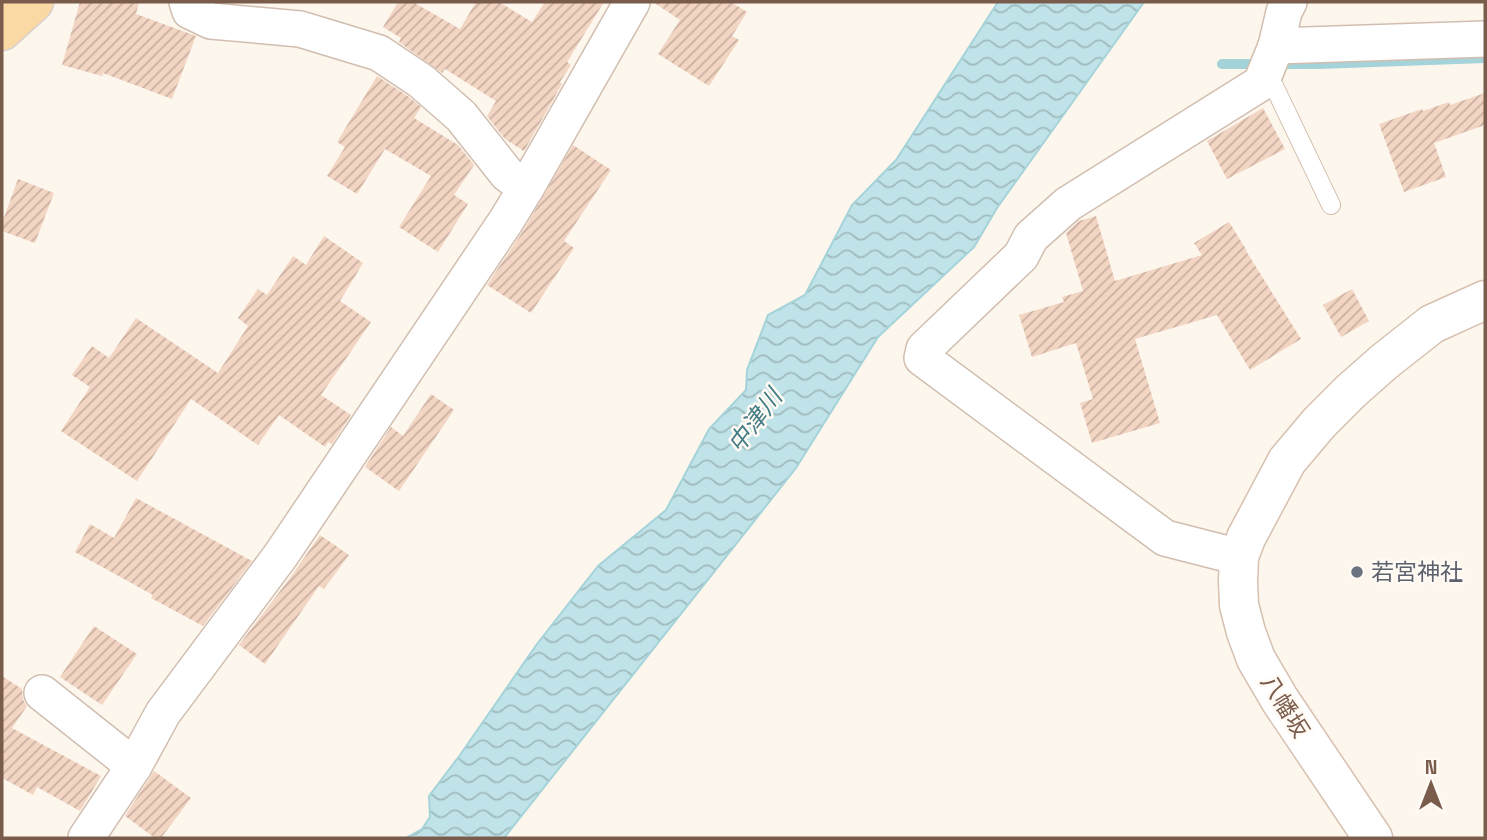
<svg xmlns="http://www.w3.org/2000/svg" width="1487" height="840" viewBox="0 0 1487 840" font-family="'Space Grotesk','Noto Sans JP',sans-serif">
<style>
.water{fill:url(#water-waves);stroke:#a5d3da;stroke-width:2}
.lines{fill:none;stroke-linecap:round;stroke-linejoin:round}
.stream{stroke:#a5d3da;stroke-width:10}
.building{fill:url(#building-hatch)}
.lane-casing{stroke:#d1beb0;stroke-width:20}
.street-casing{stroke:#d1beb0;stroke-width:38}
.secondary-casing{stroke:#d6c0b0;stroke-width:41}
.primary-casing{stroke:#dad1cd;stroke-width:41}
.lane{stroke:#fff;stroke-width:18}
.street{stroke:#fff;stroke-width:35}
.secondary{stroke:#fff;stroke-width:38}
.primary{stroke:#fbd9a5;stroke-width:38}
.worship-dot{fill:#6b7280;stroke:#fffaf3;stroke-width:2.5}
.labels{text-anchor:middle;stroke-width:5;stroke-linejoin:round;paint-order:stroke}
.worship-label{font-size:23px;fill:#5b616d;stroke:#fffaf3;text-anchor:start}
.street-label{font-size:23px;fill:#7a5c4d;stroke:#fffaf3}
.water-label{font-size:24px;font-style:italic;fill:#437c86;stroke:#fffaf3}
</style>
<defs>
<pattern id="water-waves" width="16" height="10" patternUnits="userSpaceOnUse" patternTransform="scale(1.75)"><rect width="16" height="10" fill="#bfe3e8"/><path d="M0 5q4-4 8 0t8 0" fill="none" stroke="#a0bbbe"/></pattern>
<pattern id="building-hatch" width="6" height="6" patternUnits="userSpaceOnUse" patternTransform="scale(1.75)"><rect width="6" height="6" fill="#f3d5c3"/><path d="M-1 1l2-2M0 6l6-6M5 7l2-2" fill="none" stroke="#cab0a1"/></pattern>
</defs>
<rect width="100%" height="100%" fill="#fdf6ec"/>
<!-- water -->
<polygon class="water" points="998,2 1144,2 997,208 974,247 878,337 796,468 504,838 406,838 422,829 430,817 429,796 460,755 537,644 598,566 666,510 709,429 746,390 747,370 768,315 805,295 852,205 896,160"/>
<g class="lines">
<!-- stream -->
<polyline class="stream" points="1222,64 1319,64 1485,58"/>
</g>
<!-- building -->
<g class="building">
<polygon points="80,2 139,2 136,14 196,36 172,99 103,73 102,76 62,65"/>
<polygon points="398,2 413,2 460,29 476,2 499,2 532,22 545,2 604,2 567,62 571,65 560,82 562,84 524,151 505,139 487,116 496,101 445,69 442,73 399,42 401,38 383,27"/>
<polygon points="653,2 731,2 747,12 732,36 739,40 709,86 658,54 680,20"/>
<polygon points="377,76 409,97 421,107 414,118 458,145 474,165 454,195 468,204 438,252 399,227 431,176 385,149 357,194 327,176 345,147 337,142"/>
<polygon points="1485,93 1485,125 1434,143 1446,177 1404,192 1379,124 1422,109 1423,111 1449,102 1450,105"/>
<polygon points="1263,108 1285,149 1227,179 1207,141"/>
<polygon points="573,145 611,170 564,241 574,248 531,313 487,285 523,231"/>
<polygon points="18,179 54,193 35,243 2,231 2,223"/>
<polygon points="1096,216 1115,281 1202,255 1194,243 1229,222 1247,251 1246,251 1301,339 1250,370 1217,315 1135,339 1160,423 1092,443 1080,403 1093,399 1076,343 1032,357 1019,315 1064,302 1062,297 1083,291 1066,233 1079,221"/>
<polygon points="324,236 363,263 340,301 371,322 321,395 351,415 332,444 328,442 325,447 279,415 258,445 191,399 137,481 61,431 90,387 72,375 92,346 109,358 136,318 218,373 248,326 238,318 258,289 267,295 293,256 306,265"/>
<polygon points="1352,289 1369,321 1341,337 1323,305"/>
<polygon points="431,394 454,410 399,491 365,467 391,427 403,436"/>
<polygon points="136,498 252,561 203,626 151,598 153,595 75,552 90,524 114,538"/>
<polygon points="320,535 349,555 324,589 319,586 265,664 239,645 290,578"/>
<polygon points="94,626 137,654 102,705 60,677"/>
<polygon points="2,676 22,689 23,700 27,706 12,728 101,776 80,811 37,787 33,795 2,778"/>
<polygon points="154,771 191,798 161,838 155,838 125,816"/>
</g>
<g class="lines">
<!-- lane casing -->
<g class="lane-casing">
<polyline id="lane" points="1261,83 1274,86 1331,205"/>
</g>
<!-- street casing -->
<g class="street-casing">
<g id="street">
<polyline points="187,2 190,11 211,21 300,29 379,53 421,81 461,116 507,174 526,188 632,2"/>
<polyline points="1276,46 1485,39"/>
<polyline points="1239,557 1165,538 922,358 924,349 1021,256 1031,237 1068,204 1261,83 1276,46 1284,12 1289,2"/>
<polyline points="42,693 134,766"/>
<polyline points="86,838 134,766 163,713 281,555 506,221 526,188"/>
</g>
</g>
<!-- secondary casing -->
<g class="secondary-casing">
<polyline id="secondary" points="1373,838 1280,700 1256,659 1246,632 1239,605 1238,581 1239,557 1246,538 1287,461 1319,423 1351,391 1385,361 1432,324 1485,300"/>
</g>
<!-- primary casing -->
<g class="primary-casing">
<polyline id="primary" points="2,31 34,2"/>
</g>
<!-- lane -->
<use href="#lane" class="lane"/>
<!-- street -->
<use href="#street" class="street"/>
<!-- secondary -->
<use href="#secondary" class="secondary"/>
<!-- primary -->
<use href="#primary" class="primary"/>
</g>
<!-- markers -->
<circle class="worship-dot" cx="1357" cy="572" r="7"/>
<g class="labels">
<!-- worship labels -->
<g class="worship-label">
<text x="1371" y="580">若宮神社</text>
</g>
<!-- street labels -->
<g class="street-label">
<text transform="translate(1285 706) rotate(58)" y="8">八幡坂</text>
</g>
<!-- water labels -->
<g class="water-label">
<text transform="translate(755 421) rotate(-53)" y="8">中津川</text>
</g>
</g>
<!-- border -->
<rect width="1487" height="840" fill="none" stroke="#7a5c4d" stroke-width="7"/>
<!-- north arrow -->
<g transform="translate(1431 784)" stroke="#fffaf3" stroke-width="5" paint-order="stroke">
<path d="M0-5L12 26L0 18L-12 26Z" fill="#7a5c4d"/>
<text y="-10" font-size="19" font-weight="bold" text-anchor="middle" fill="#7a5c4d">N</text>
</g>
</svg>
